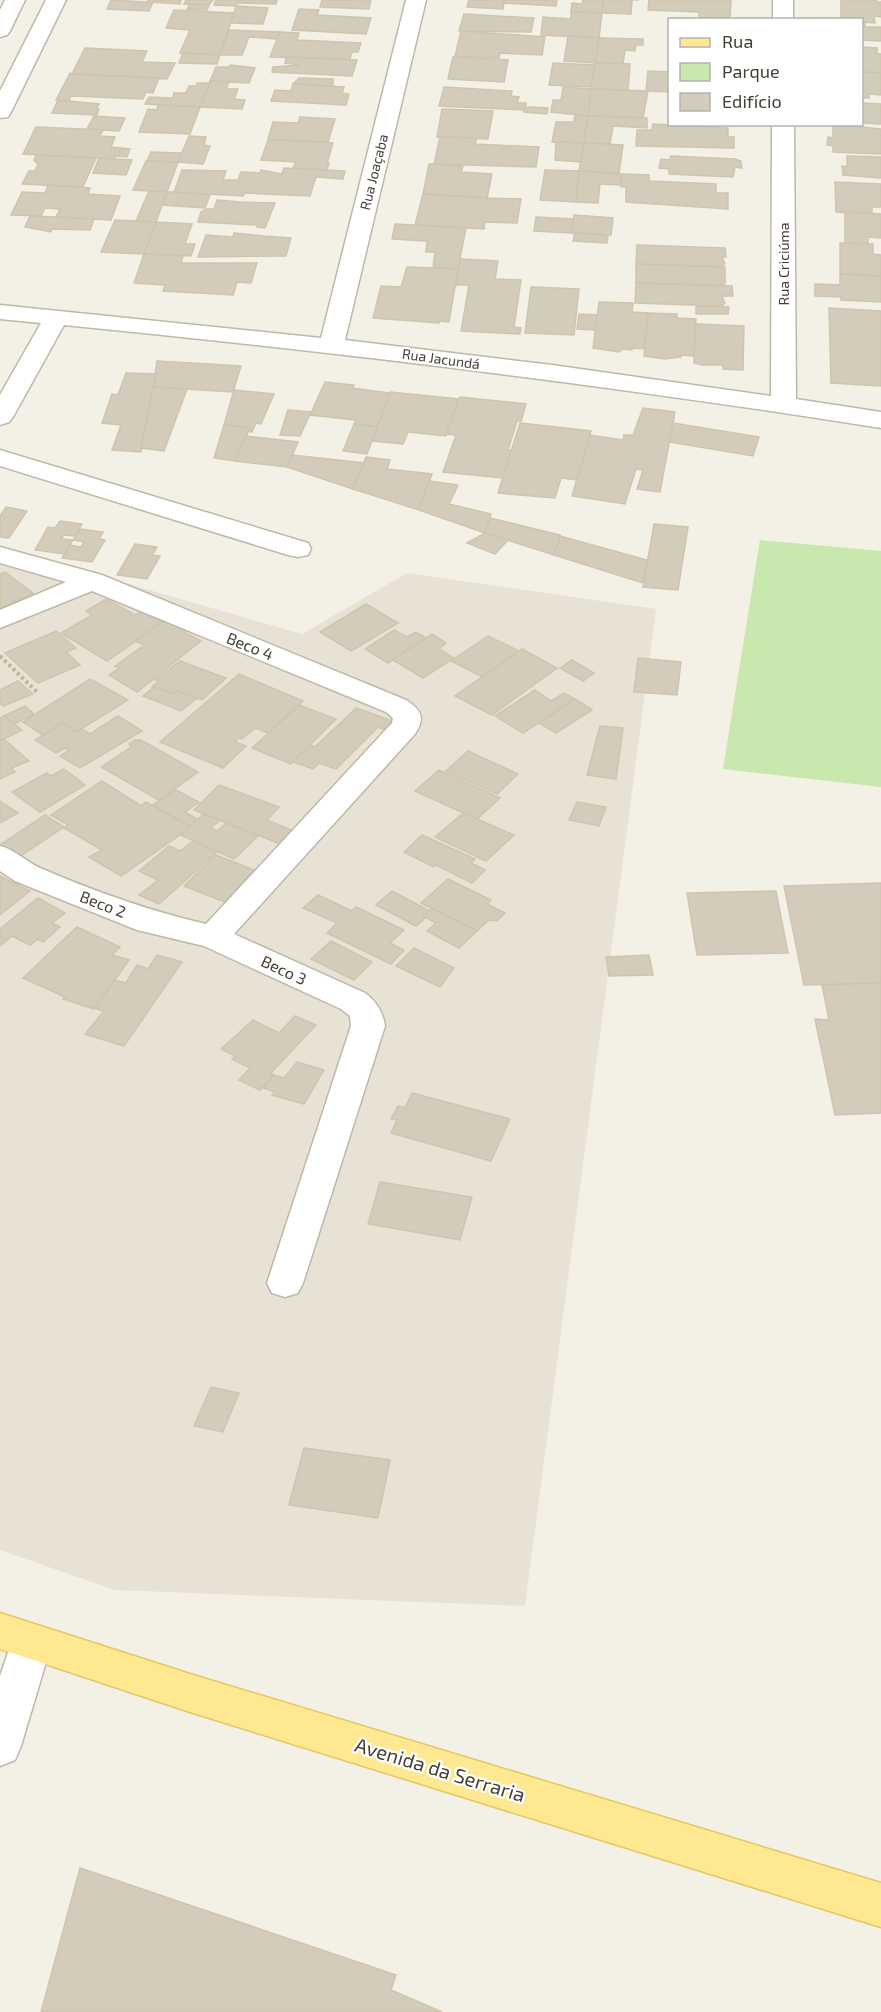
<svg xmlns="http://www.w3.org/2000/svg" width="881" height="2012" viewBox="0 0 881 2012" font-family="'Exo 2',sans-serif">
<style>
.residential{fill:#e7e2d3}
.green{fill:#c9e8ad}
.building{fill:#d4ccba;stroke:#cfc5ae;stroke-width:1.5}
.lines{fill:none;stroke-linecap:round;stroke-linejoin:round}
.minor-casing{stroke:#beb8a8;stroke-width:3}
.major-casing{stroke:#e5c761;stroke-width:3}
.path{stroke:#c0b599;stroke-width:4;stroke-dasharray:3 3;stroke-linecap:butt}
.minor{fill:#fff;fill-rule:evenodd}
.major{fill:#ffe892;fill-rule:evenodd}
.labels{text-anchor:middle;stroke-width:4.5;stroke-linejoin:round;paint-order:stroke}
.far-street-label{font-size:14px;fill:#454035;stroke:#fff}
.street-label{font-size:16px;fill:#454035;stroke:#fff}
.near-street-label{font-size:20px;fill:#454035;stroke:#fff}
</style>
<rect width="100%" height="100%" fill="#f3f0e5"/>
<!-- residential -->
<polygon class="residential" points="0,547 302,634 407,573 656,609 525,1606 115,1590 0,1550"/>
<!-- green -->
<polygon class="green" points="760,540 881,551 881,787 723,769"/>
<!-- building -->
<g class="building">
<polygon points="111,0 145,2 153,2 149,11 107,9"/>
<polygon points="148,0 181,0 180,4 148,2"/>
<polygon points="186,0 213,0 209,5 184,4"/>
<polygon points="216,0 239,0 236,6 214,5"/>
<polygon points="239,0 277,0 276,4 238,3"/>
<polygon points="322,0 371,0 369,9 320,7"/>
<polygon points="469,0 557,0 556,6 504,3 503,9 467,7"/>
<polygon points="583,0 603,0 602,13 571,12 572,3 582,4"/>
<polygon points="603,0 639,0 632,0 631,14 602,13"/>
<polygon points="649,0 731,0 730,18 699,17 699,12 648,10"/>
<polygon points="841,0 877,0 877,2 881,2 881,17 874,16 875,23 862,22 862,20 841,20"/>
<polygon points="190,4 209,5 207,10 187,9"/>
<polygon points="236,6 268,8 263,24 231,23"/>
<polygon points="299,9 319,10 317,15 371,18 366,34 292,30"/>
<polygon points="174,10 234,13 220,55 180,53 190,30 166,28"/>
<polygon points="571,12 602,13 599,38 541,35 543,17 571,19"/>
<polygon points="464,14 534,18 531,32 459,31"/>
<polygon points="862,22 865,22 865,27 881,27 881,41 862,40"/>
<polygon points="229,30 280,32 277,39 249,37 242,55 220,55"/>
<polygon points="461,31 545,37 542,55 500,53 499,58 455,56"/>
<polygon points="280,32 299,33 297,40 361,43 358,52 352,52 350,59 270,57"/>
<polygon points="568,36 599,38 595,63 564,61"/>
<polygon points="599,38 643,39 643,45 636,45 635,51 625,50 623,64 595,63"/>
<polygon points="862,47 877,48 877,54 881,54 881,73 862,72"/>
<polygon points="85,48 147,51 142,62 175,63 167,79 72,74"/>
<polygon points="183,53 220,55 217,64 179,63"/>
<polygon points="286,57 289,57 357,60 352,76 272,72 273,67 300,65 285,63"/>
<polygon points="453,57 508,60 504,82 448,79"/>
<polygon points="553,63 595,65 592,87 549,85"/>
<polygon points="595,63 630,64 628,90 591,89"/>
<polygon points="230,65 255,68 249,83 210,81 216,67 229,67"/>
<polygon points="648,71 670,72 670,92 646,91"/>
<polygon points="862,72 881,73 881,95 869,94 869,98 862,98"/>
<polygon points="70,73 72,74 159,78 153,93 146,92 143,99 71,96 69,101 56,100"/>
<polygon points="299,78 333,79 333,86 293,84"/>
<polygon points="210,81 229,82 226,89 238,89 234,99 245,100 242,109 200,107"/>
<polygon points="197,83 210,83 200,107 145,104 149,97 173,98 174,93 186,93 189,86 196,86"/>
<polygon points="293,84 344,87 342,93 349,94 346,105 271,101 275,90 291,91"/>
<polygon points="444,87 512,91 511,96 519,97 517,103 526,103 525,110 439,106"/>
<polygon points="563,87 591,89 588,116 551,112 553,100 561,100"/>
<polygon points="591,89 648,91 643,118 588,116"/>
<polygon points="58,100 99,104 96,109 99,109 97,115 52,113"/>
<polygon points="862,103 881,104 881,124 862,123"/>
<polygon points="158,105 200,107 190,134 139,132 148,109 157,110"/>
<polygon points="529,107 548,108 547,114 524,112 525,108"/>
<polygon points="442,109 493,111 488,139 437,137"/>
<polygon points="575,115 588,116 584,143 552,142 556,122 574,122"/>
<polygon points="94,116 125,118 119,131 87,129"/>
<polygon points="588,116 647,118 647,128 613,126 610,144 584,143"/>
<polygon points="300,117 335,119 328,142 268,139 273,122 298,123"/>
<polygon points="653,124 728,128 728,137 734,137 734,148 636,146 637,130 652,130"/>
<polygon points="833,124 881,129 881,154 833,152 833,146 827,145 828,137 833,138"/>
<polygon points="36,127 103,130 100,136 115,137 111,147 130,149 127,157 116,156 114,159 23,154"/>
<polygon points="189,136 206,137 204,145 210,146 203,164 178,162"/>
<polygon points="440,137 477,138 475,144 539,147 536,167 434,164"/>
<polygon points="268,140 333,143 327,163 329,163 327,170 293,168 296,162 261,160"/>
<polygon points="556,142 584,143 581,162 555,160"/>
<polygon points="584,143 623,145 619,173 579,171"/>
<polygon points="151,152 181,153 178,162 147,161"/>
<polygon points="36,155 96,158 83,187 22,184 29,171 35,171 38,164 34,160"/>
<polygon points="671,156 735,159 741,161 742,168 735,167 733,177 669,174 669,169 659,168 661,159 669,160"/>
<polygon points="847,156 881,157 881,178 843,175 842,166 847,167"/>
<polygon points="99,158 114,159 132,160 126,175 93,173"/>
<polygon points="146,161 178,162 167,192 133,190"/>
<polygon points="429,164 463,166 461,172 492,174 487,198 423,194"/>
<polygon points="284,168 345,171 343,179 316,177 310,196 245,193 243,196 174,192 182,170 226,171 223,180 238,180 241,172 260,173 261,170 282,174"/>
<polygon points="545,170 579,171 576,202 540,200"/>
<polygon points="579,171 621,174 621,185 600,184 598,203 576,202"/>
<polygon points="621,174 649,175 649,181 716,184 716,193 728,193 728,209 626,202 626,187 621,187"/>
<polygon points="835,182 881,184 881,207 872,207 872,214 836,212"/>
<polygon points="48,185 90,188 88,194 120,196 111,220 56,217 60,209 45,208 41,216 11,215 22,192 45,193"/>
<polygon points="149,191 167,192 156,222 136,221"/>
<polygon points="167,192 174,192 210,195 205,208 162,205"/>
<polygon points="423,194 487,198 521,199 517,223 485,222 484,229 415,225"/>
<polygon points="217,200 240,202 275,203 265,228 257,227 257,225 198,222 201,212 206,209 214,209"/>
<polygon points="845,212 881,214 881,238 868,237 868,244 845,243"/>
<polygon points="574,215 613,218 611,235 572,233"/>
<polygon points="30,216 56,217 94,219 90,230 52,229 51,232 25,227"/>
<polygon points="536,217 573,219 572,233 534,231"/>
<polygon points="115,220 156,222 144,254 101,252"/>
<polygon points="156,222 192,224 185,244 195,244 191,256 144,254"/>
<polygon points="395,224 466,228 458,269 433,268 435,252 426,252 427,241 392,239"/>
<polygon points="234,233 264,236 291,238 286,256 198,257 206,235 233,237"/>
<polygon points="575,233 608,235 607,243 573,241"/>
<polygon points="840,243 873,244 873,254 881,255 881,276 840,274"/>
<polygon points="637,245 725,248 726,257 722,257 725,264 721,267 636,264"/>
<polygon points="144,254 183,256 181,263 257,263 251,283 237,282 233,295 163,291 165,285 134,283"/>
<polygon points="460,259 498,261 495,279 521,280 514,327 521,328 520,334 461,331 469,285 456,285"/>
<polygon points="636,264 725,267 725,277 722,277 725,279 725,283 722,286 636,283"/>
<polygon points="407,267 458,269 449,322 439,321 439,323 373,318 381,286 401,287"/>
<polygon points="840,274 881,276 881,302 841,300 841,297 815,296 815,284 840,285"/>
<polygon points="636,283 732,286 733,296 722,296 725,303 722,306 635,303"/>
<polygon points="531,287 579,289 574,335 525,333"/>
<polygon points="599,302 633,303 632,312 648,313 645,349 632,348 632,350 623,349 619,352 593,348"/>
<polygon points="696,306 729,307 728,314 696,314"/>
<polygon points="829,308 881,311 881,386 831,383"/>
<polygon points="648,313 677,314 677,318 696,319 694,356 680,355 681,357 665,359 644,356"/>
<polygon points="579,314 597,315 595,330 577,329"/>
<polygon points="695,324 744,326 743,370 723,369 723,365 702,365 694,363"/>
<polygon points="157,361 241,366 233,392 153,387"/>
<polygon points="126,373 156,374 141,452 112,450 121,425 102,423 112,394 118,395"/>
<polygon points="325,382 354,385 352,388 390,393 377,427 354,424 356,420 310,415"/>
<polygon points="153,387 187,389 164,451 141,448"/>
<polygon points="234,390 274,394 261,424 256,423 252,432 248,431 250,428 224,425"/>
<polygon points="390,392 459,399 446,436 408,432 403,444 372,441"/>
<polygon points="460,397 526,404 521,421 517,421 508,450 512,450 503,478 443,472 456,435 446,434"/>
<polygon points="643,408 675,412 660,492 637,489 643,470 636,469 625,504 572,496 590,435 623,440 624,435 633,435"/>
<polygon points="288,410 311,412 300,436 280,435"/>
<polygon points="520,423 591,431 577,480 561,478 555,498 498,493"/>
<polygon points="673,423 759,437 753,456 669,442"/>
<polygon points="354,424 377,427 367,454 343,451"/>
<polygon points="224,425 250,428 235,461 214,458"/>
<polygon points="246,436 298,442 287,467 235,461"/>
<polygon points="292,455 364,463 353,489 287,467"/>
<polygon points="366,457 390,460 387,469 432,474 419,510 353,489"/>
<polygon points="429,481 458,485 449,504 491,514 485,533 419,510"/>
<polygon points="6,507 27,511 9,538 0,537 0,516"/>
<polygon points="490,518 560,535 554,555 485,533"/>
<polygon points="60,521 82,524 75,536 64,535 61,539 73,540 65,554 35,550 48,527 55,528"/>
<polygon points="654,524 688,527 678,590 643,587"/>
<polygon points="80,529 103,532 99,539 105,540 92,562 62,558 70,545 81,547 84,542 73,540"/>
<polygon points="485,533 508,540 495,554 467,543"/>
<polygon points="560,536 647,560 643,583 554,555"/>
<polygon points="135,544 157,547 152,555 160,556 147,579 117,575"/>
<polygon points="5,572 33,593 0,608 0,574"/>
<polygon points="106,599 135,615 141,611 163,622 107,661 61,633 92,615 86,611"/>
<polygon points="366,604 398,623 351,651 320,632"/>
<polygon points="165,620 186,630 184,632 201,641 137,692 109,675 120,668 115,666 144,645 135,641"/>
<polygon points="394,630 407,637 416,632 426,638 388,663 365,649"/>
<polygon points="56,631 76,648 66,652 80,665 38,683 5,653"/>
<polygon points="432,634 446,643 439,649 454,658 423,678 393,660"/>
<polygon points="488,636 519,651 482,677 451,661"/>
<polygon points="522,649 557,668 492,715 455,696"/>
<polygon points="638,658 681,662 677,695 634,692"/>
<polygon points="572,660 594,673 583,681 560,668"/>
<polygon points="180,661 226,678 202,700 177,691 173,694 152,687 159,681 155,680"/>
<polygon points="239,674 303,701 268,733 255,728 242,739 239,738 235,742 246,746 223,768 160,742"/>
<polygon points="90,679 128,700 76,732 62,723 43,735 23,722"/>
<polygon points="18,681 33,694 3,706 0,703 0,690"/>
<polygon points="154,687 173,694 177,691 197,698 181,711 143,696"/>
<polygon points="535,690 551,701 564,693 575,699 523,733 495,716"/>
<polygon points="575,699 592,710 556,733 539,723"/>
<polygon points="299,705 336,719 291,764 252,748"/>
<polygon points="25,706 34,714 14,724 4,716"/>
<polygon points="356,708 392,721 386,730 378,727 336,769 319,763 313,769 293,762 310,745 315,747"/>
<polygon points="4,716 22,730 0,741 0,718"/>
<polygon points="118,716 142,731 80,768 60,756 69,750 65,748 56,753 35,740 62,723 76,732 82,729 90,734"/>
<polygon points="600,726 623,728 616,779 587,775"/>
<polygon points="4,739 29,761 11,768 15,772 0,779 0,741"/>
<polygon points="135,740 141,740 198,772 159,800 101,767 131,747 129,744"/>
<polygon points="468,751 518,774 497,794 446,771"/>
<polygon points="64,769 85,785 40,812 12,792 47,773 51,776"/>
<polygon points="439,770 500,798 477,819 415,791"/>
<polygon points="102,781 141,806 146,802 191,827 121,876 89,857 102,850 64,828 68,825 51,815"/>
<polygon points="219,785 279,807 267,820 296,832 283,845 194,810"/>
<polygon points="176,790 199,802 185,812 197,819 191,827 153,805"/>
<polygon points="0,801 18,813 0,823"/>
<polygon points="577,802 606,807 599,826 569,820"/>
<polygon points="463,813 477,819 514,835 486,861 435,837"/>
<polygon points="203,814 220,820 211,828 217,831 226,823 258,836 234,859 181,835"/>
<polygon points="45,815 64,827 19,857 0,845"/>
<polygon points="422,835 475,859 471,863 485,870 472,883 436,865 434,867 404,852"/>
<polygon points="193,841 217,852 159,904 139,895 158,880 139,871 169,846 180,851"/>
<polygon points="216,855 254,870 225,902 184,886"/>
<polygon points="0,876 30,891 0,915"/>
<polygon points="448,879 491,900 487,904 505,913 497,921 489,920 477,931 421,903"/>
<polygon points="881,883 881,983 804,985 784,886"/>
<polygon points="392,891 430,911 423,916 425,918 416,926 376,905"/>
<polygon points="776,891 788,953 697,955 687,893"/>
<polygon points="318,895 352,911 356,907 404,930 390,943 404,950 391,964 327,933 337,923 303,908"/>
<polygon points="38,898 65,913 52,923 60,927 43,942 38,939 30,945 12,936 0,946 0,929"/>
<polygon points="432,909 477,931 459,948 427,931 436,923 423,916"/>
<polygon points="77,927 120,947 112,955 129,960 94,1009 63,999 65,997 23,978"/>
<polygon points="331,941 372,962 354,980 311,959"/>
<polygon points="414,948 454,968 440,987 396,966"/>
<polygon points="157,955 182,962 124,1046 85,1034 104,1011 94,1008 115,980 126,983 137,965 148,969"/>
<polygon points="649,955 653,975 609,976 606,957"/>
<polygon points="881,983 881,1113 835,1115 815,1019 829,1020 822,985"/>
<polygon points="295,1016 316,1025 271,1073 274,1075 260,1090 239,1080 250,1068 232,1059 235,1056 221,1049 253,1020 279,1033"/>
<polygon points="297,1062 324,1070 304,1104 272,1095 275,1092 263,1088 274,1075 284,1078"/>
<polygon points="412,1093 510,1119 491,1161 391,1133 397,1120 391,1119 398,1106 405,1108"/>
<polygon points="380,1182 472,1197 460,1240 368,1224"/>
<polygon points="211,1387 239,1393 223,1432 194,1426"/>
<polygon points="304,1448 390,1460 378,1518 289,1505"/>
<polygon points="80,1868 396,1975 391,1990 442,2012 41,2012"/>
</g>
<g class="lines">
<!-- minor casing -->
<g class="minor-casing">
<g id="minor">
<polygon points="5,0 25,0 10,31 7,35 0,37 0,10"/>
<polygon points="46,0 66,0 11,112 8,117 0,118 0,91"/>
<path d="M406,0H426L345,340L552,365L771,396L772,124H794L796,399L881,412V428C610,385 337,352 64,325L13,417L9,422L0,425V395L41,323L0,319V305L321,338Z"/>
<rect x="773" y="0" width="20" height="20"/>
<polygon points="0,450 308,543 311,549 308,555 298,557 288,555 0,466"/>
<path d="M0,547L102,575L406,700C421,710 426,717 415,734L234,934L365,993C376,1001 383,1012 385,1026L303,1283L298,1293L285,1297L272,1293L267,1283L351,1026L350,1016L341,1009L204,946L137,930L15,881L0,871V846C16,850 26,862 40,868C94,891 149,911 206,924L392,723L393,718L386,712L92,591L0,628V610L66,582L0,563Z"/>
<polygon points="31,1624 46,1629 52,1642 21,1746 15,1760 0,1766 0,1676 16,1629"/>
</g>
</g>
<!-- major casing -->
<g class="major-casing">
<polygon id="major" points="0,1613 190,1674 881,1883 881,1927 190,1712 0,1649"/>
</g>
<!-- path -->
<polyline class="path" points="0,656 38,693"/>
<!-- minor -->
<use href="#minor" class="minor"/>
<!-- major -->
<use href="#major" class="major"/>
</g>
<g class="labels">
<!-- far-street labels -->
<g class="far-street-label">
<text transform="translate(374 172) rotate(-76)" y="5">Rua Joaçaba</text>
<text transform="translate(784 264) rotate(-90)" y="5">Rua Criciúma</text>
<text transform="translate(441 359) rotate(8)" y="5">Rua Jacundá</text>
</g>
<!-- street labels -->
<g class="street-label">
<text transform="translate(250 646) rotate(22)" y="6">Beco 4</text>
<text transform="translate(103 904) rotate(21)" y="6">Beco 2</text>
<text transform="translate(284 970) rotate(25)" y="6">Beco 3</text>
</g>
<!-- near-street labels -->
<g class="near-street-label">
<text transform="translate(440 1770) rotate(17)" y="7">Avenida da Serraria</text>
</g>
</g>
<!-- legend -->
<rect x="668" y="18" width="195" height="108" fill="#ffffff" stroke="#b5b3ae" stroke-width="1.5"/>
<rect x="680" y="38" width="30" height="9" fill="#ffe892" stroke="#b5b3ae" stroke-width="1.5"/>
<text x="722" y="48" font-size="18" fill="#454035">Rua</text>
<rect x="680" y="63" width="30" height="18" fill="#c9e8ad" stroke="#b5b3ae" stroke-width="1.5"/>
<text x="722" y="78" font-size="18" fill="#454035">Parque</text>
<rect x="680" y="93" width="30" height="18" fill="#d4ccba" stroke="#b5b3ae" stroke-width="1.5"/>
<text x="722" y="108" font-size="18" fill="#454035">Edifício</text>
</svg>
